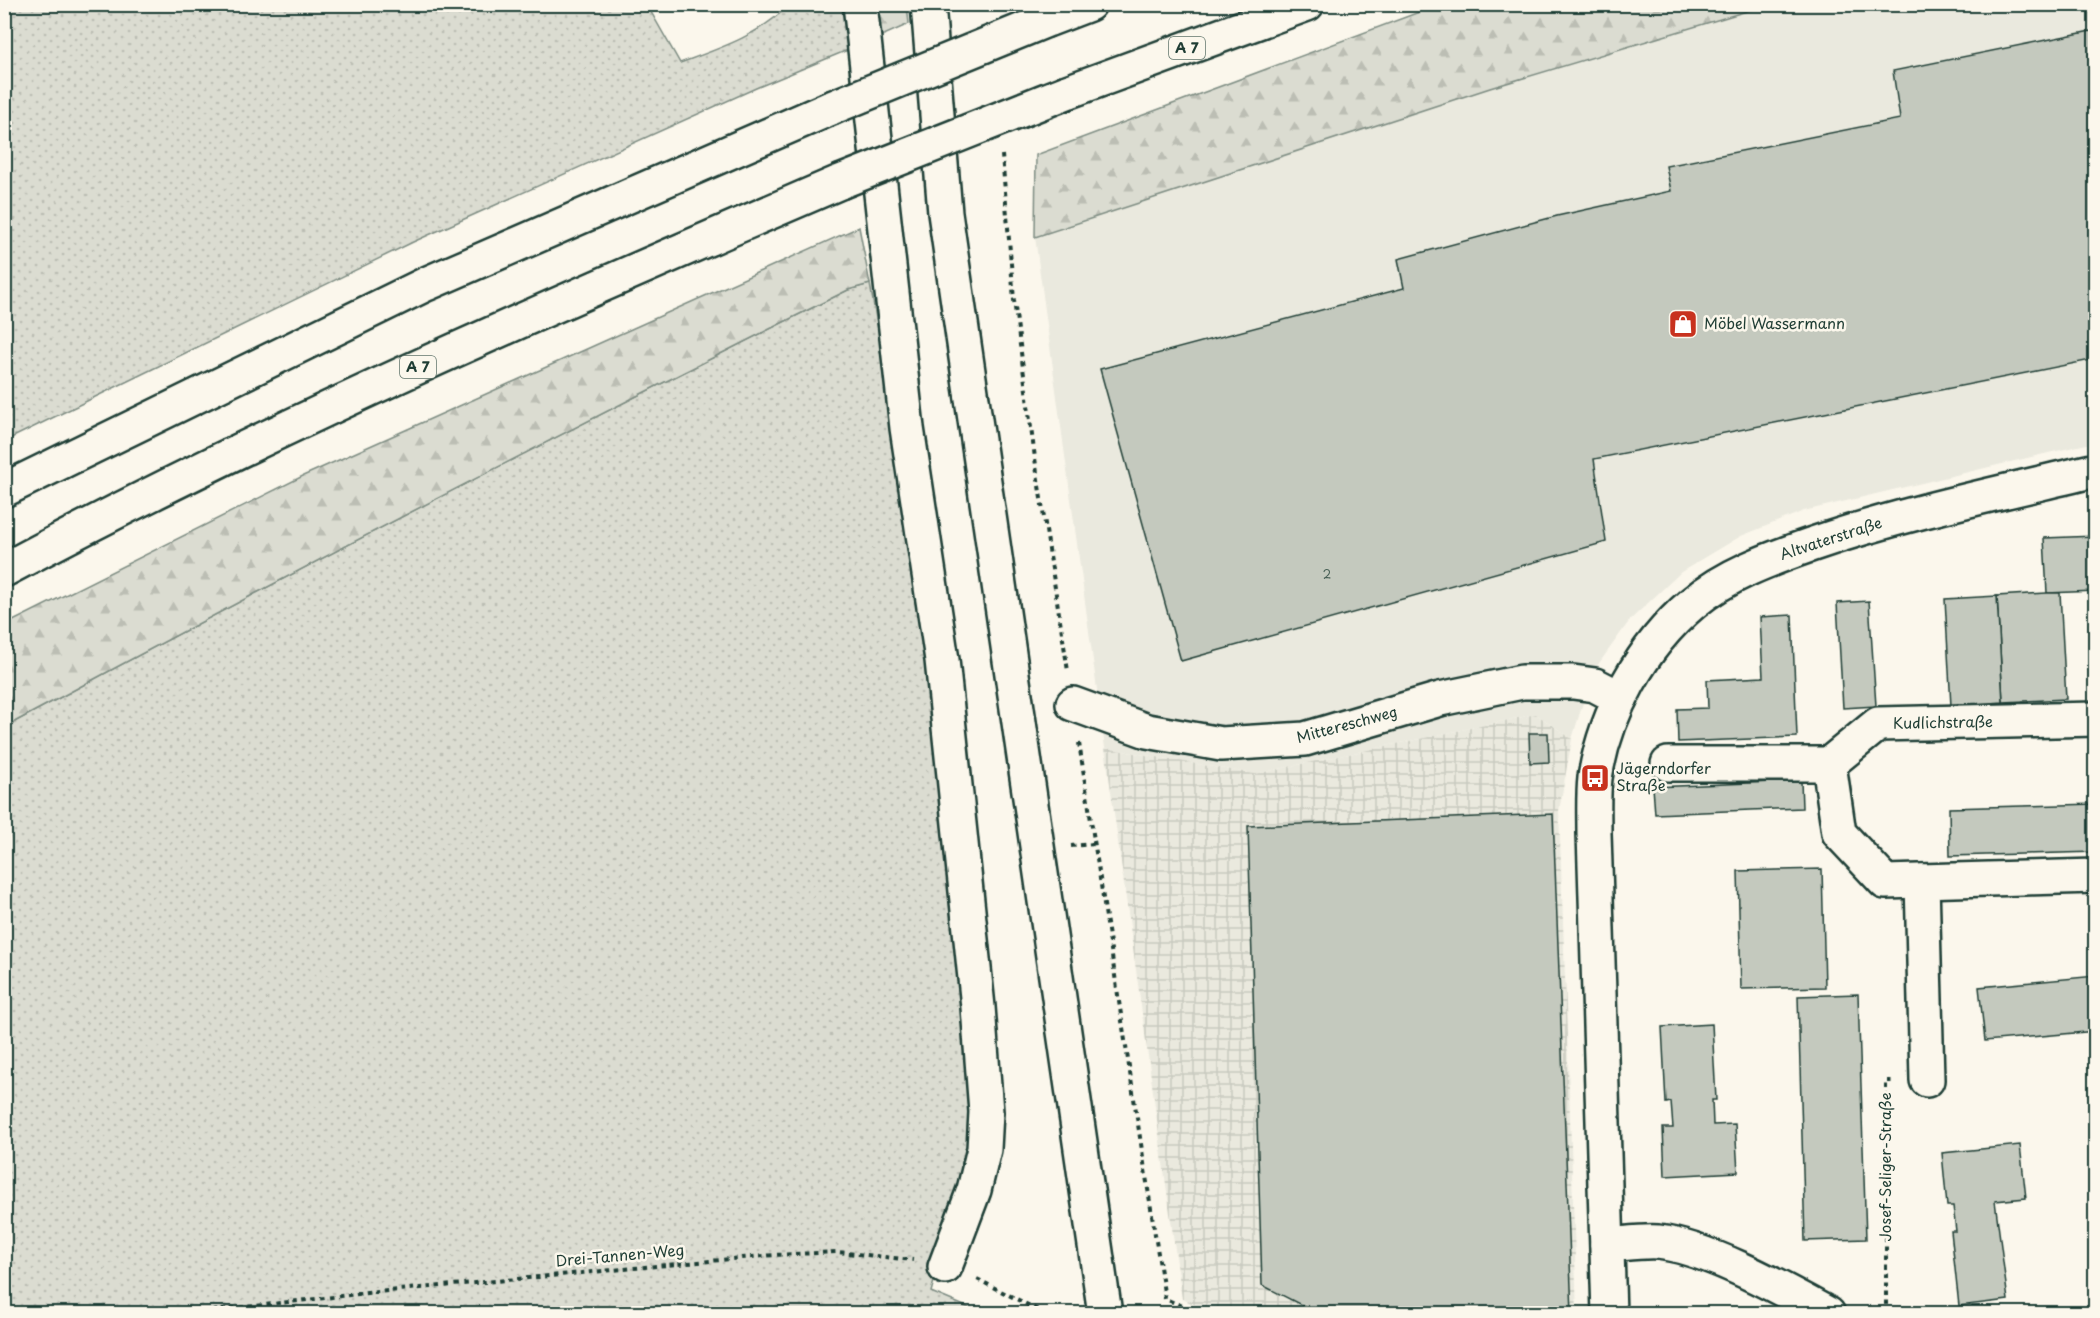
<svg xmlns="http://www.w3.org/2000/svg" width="2100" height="1318" viewBox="0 0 2100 1318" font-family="'Playpen Sans',sans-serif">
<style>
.built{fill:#eae9de}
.industrial{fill:url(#industrial-grid)}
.grass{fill:url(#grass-dots);stroke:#7d8c82;stroke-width:1.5}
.forest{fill:url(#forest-firs);stroke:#7d8c82;stroke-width:1.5}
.building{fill:#c4c9be;stroke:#1f3d34;stroke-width:1.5}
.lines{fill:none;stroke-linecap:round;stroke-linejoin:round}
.minor-casing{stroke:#1f3d34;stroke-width:38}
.major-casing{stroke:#1f3d34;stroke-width:38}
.highway-casing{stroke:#1f3d34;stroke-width:38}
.path{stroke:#1f3d34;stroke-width:4;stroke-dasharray:4.5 4.5;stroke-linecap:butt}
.minor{stroke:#fbf7ec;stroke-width:33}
.major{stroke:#fbf7ec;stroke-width:33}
.highway{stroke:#fbf7ec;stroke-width:33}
.highway-bridge-casing{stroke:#1f3d34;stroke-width:38;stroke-linecap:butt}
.highway-bridge{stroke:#fbf7ec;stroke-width:33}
.labels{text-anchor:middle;stroke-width:5;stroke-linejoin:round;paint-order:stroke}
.number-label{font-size:12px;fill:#486056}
.shield{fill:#fbf7ec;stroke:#61756b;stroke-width:1.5}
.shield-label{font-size:14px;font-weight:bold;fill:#1f3d34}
.poi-label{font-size:15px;fill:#1f3d34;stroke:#fbf7ec;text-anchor:start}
.street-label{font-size:15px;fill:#1f3d34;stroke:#fbf7ec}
</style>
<defs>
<pattern id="industrial-grid" width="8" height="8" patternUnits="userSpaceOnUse" patternTransform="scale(1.5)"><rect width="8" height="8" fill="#eae9de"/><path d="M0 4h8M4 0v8" fill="none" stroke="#c8c9bf"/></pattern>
<pattern id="grass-dots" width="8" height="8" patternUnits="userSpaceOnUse" patternTransform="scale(1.5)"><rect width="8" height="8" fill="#dbdcd1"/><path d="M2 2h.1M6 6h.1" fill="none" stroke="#bcbeb4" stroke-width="1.8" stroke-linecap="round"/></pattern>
<pattern id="forest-firs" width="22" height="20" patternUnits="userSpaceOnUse" patternTransform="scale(1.5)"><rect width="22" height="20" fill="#dbdcd1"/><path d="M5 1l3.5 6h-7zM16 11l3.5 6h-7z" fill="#bcbeb4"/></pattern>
</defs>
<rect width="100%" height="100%" fill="#fbf7ec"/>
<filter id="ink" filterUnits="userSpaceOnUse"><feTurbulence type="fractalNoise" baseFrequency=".0167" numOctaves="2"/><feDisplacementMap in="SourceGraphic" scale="12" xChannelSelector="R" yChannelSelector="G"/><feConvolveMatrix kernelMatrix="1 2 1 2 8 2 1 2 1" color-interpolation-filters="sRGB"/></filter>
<g filter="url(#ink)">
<!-- built -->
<polygon class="built" points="1767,5 2095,5 2095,442 1804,511 1741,536 1681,572 1630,620 1592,673 1572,739 1536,714 1255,774 1105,748 1035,237 1490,88"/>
<!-- industrial -->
<polygon class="industrial" points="1536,714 1572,739 1559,811 1577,1313 1217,1314 1182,1299 1105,748 1255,774"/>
<!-- grass -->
<g class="grass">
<path d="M5,5H647L680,63C721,48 758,36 789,5H849L855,47L756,88L413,242L5,441Z"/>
<path d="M870,284L908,500L936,712L974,1138L931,1292L981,1313L5,1314V727C283,577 564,431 848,290Z"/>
</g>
<!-- forest -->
<g class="forest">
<polygon points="871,5 907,5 909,24 875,39"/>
<polygon points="1438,5 1767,5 1490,88 1035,237 1036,155"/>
<path d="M859,227L870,284L848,290C564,431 283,577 5,727V625L303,476Z"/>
</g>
<!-- building -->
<g class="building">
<polygon points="2096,30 2096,359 1594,459 1606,542 1181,661 1100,369 1404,288 1398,259 1557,216 1671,191 1666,166 1900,119 1893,71"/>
<polygon points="2096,536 2096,591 2047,593 2044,538"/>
<polygon points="2047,593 2060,593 2066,699 2003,702 1997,596"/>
<polygon points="1997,596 2003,702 1951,706 1945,599"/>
<polygon points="1869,601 1876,706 1843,708 1837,603"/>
<polygon points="1792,615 1797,737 1678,742 1677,709 1708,708 1707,680 1763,677 1760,617"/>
<polygon points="1529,733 1548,733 1549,762 1530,763"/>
<polygon points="1801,781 1802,808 1655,814 1653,787"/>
<polygon points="2096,804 2096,852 1950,856 1949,808"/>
<polygon points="1553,814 1572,1314 1319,1314 1262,1285 1248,826"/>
<polygon points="1822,869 1825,987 1741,989 1738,871"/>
<polygon points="2096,976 2096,1031 1985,1041 1979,987"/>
<polygon points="1858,994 1866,1239 1805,1241 1798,996"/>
<polygon points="1712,1024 1716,1100 1712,1100 1713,1125 1735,1124 1738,1172 1665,1176 1663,1128 1673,1128 1671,1102 1666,1103 1662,1027"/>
<polygon points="2020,1145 2026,1198 1995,1201 2008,1300 1959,1306 1951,1231 1956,1231 1953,1206 1947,1206 1942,1153"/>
</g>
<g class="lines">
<!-- minor casing -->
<g class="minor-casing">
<g id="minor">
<polyline points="860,4 907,428 942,660 978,1007 986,1112 984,1149 974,1190 945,1267"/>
<polyline points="1073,704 1147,731 1221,744 1305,739 1440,699 1522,682 1573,682 1595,685 1620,698"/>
<polyline points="2096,719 1878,724 1829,764 1839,833 1885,882 2096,876"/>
<polyline points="1668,764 1829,764"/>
<polyline points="1922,881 1927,1080"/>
<path d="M1607,1245C1623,1244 1641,1241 1658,1242C1709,1248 1782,1289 1828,1314"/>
<path d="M1609,1314L1594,833C1594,815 1593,796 1595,778C1605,713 1642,646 1693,603C1726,575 1770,559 1810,545C1903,513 2000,493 2096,470"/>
</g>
</g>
<!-- major casing -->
<g class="major-casing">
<polyline id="major" points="928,4 945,213 1105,1314"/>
</g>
<!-- highway casing -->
<g class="highway-casing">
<g id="highway">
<polyline points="1047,20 1089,4"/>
<polyline points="1067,92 1307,4"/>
<polyline points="4,490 426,284 831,108"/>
<path d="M4,570C275,425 558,303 840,182"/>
</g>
</g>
<!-- path -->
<g class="path">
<polyline points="1002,155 1014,300 1037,473 1068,671"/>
<polyline points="1079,743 1165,1299 1203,1314"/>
<polyline points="1071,846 1094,844"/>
<polyline points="977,1279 1046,1314"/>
<polyline points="186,1314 367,1293 774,1255 838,1252 913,1260"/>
<polyline points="1886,1314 1886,1081 1894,1081"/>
</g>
<!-- minor -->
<use href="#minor" class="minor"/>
<!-- major -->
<use href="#major" class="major"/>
<!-- highway -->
<use href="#highway" class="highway"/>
<!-- highway-bridge casing -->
<g class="highway-bridge-casing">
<g id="highway-bridge">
<polyline points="831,108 1047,20"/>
<polyline points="840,182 1067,92"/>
</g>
</g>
<!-- highway-bridge -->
<use href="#highway-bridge" class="highway-bridge"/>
</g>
</g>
<!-- icons -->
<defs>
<g id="shop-square" transform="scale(1.5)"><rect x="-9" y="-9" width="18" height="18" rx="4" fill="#c8321e" stroke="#fbf7ec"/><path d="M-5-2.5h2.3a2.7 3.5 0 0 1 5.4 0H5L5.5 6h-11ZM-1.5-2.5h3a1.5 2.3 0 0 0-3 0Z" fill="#fff"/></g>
<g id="bus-square" transform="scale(1.5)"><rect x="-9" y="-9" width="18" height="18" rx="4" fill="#c8321e" stroke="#fbf7ec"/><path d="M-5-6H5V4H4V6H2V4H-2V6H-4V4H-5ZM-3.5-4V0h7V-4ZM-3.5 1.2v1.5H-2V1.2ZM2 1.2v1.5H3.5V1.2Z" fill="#fff"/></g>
</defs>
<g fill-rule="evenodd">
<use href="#shop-square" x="1683" y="324"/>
<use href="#bus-square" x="1595" y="778"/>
</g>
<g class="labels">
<!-- number labels -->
<g class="number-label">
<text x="1327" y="579">2</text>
</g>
<!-- shield labels -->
<g class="shield">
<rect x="1169" y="37" width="36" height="22" rx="4.5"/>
<rect x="400" y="356" width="36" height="22" rx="4.5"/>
</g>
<g class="shield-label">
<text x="1187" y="53">A 7</text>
<text x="418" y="372">A 7</text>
</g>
<!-- poi labels -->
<g class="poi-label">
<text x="1704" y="329">Möbel Wassermann</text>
<text x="1616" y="774">Jägerndorfer<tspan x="1616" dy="17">Straße</tspan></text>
</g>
<!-- street labels -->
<g class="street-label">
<text transform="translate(1831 539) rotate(-18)" y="5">Altvaterstraße</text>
<text transform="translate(1943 723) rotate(-1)" y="5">Kudlichstraße</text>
<text transform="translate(1347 725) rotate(-15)" y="5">Mittereschweg</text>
<text transform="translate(1886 1167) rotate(-90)" y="5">Josef-Seliger-Straße</text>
<text transform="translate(620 1256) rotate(-5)" y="5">Drei-Tannen-Weg</text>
</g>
</g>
<!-- margin -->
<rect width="2100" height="1318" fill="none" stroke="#fbf7ec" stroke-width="24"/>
<rect x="12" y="12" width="2076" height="1294" fill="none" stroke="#1f3d34" stroke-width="2" filter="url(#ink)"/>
</svg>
